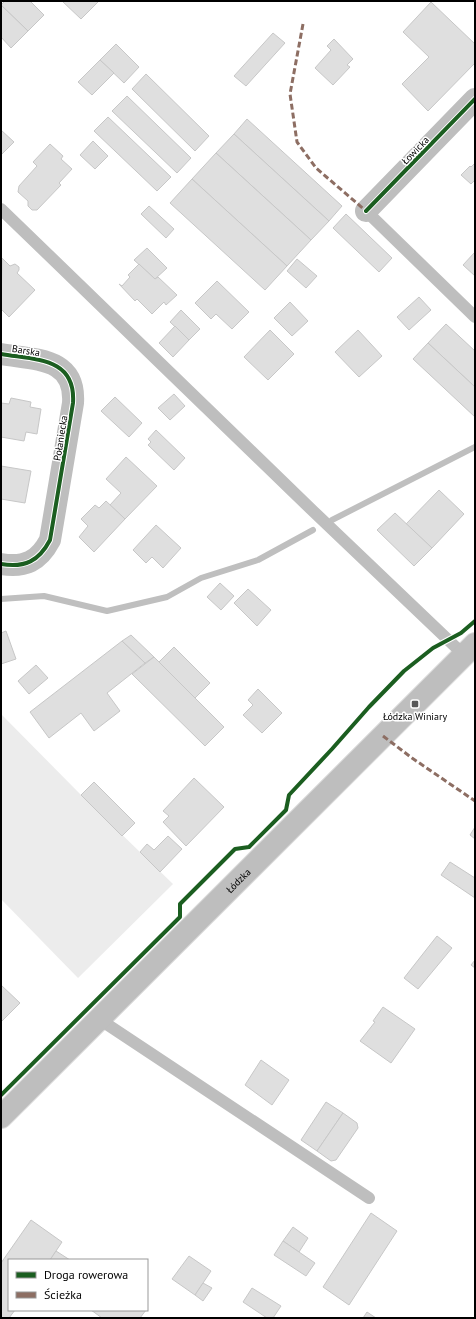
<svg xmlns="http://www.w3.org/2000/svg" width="476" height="1319" viewBox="0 0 476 1319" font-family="'PT Sans',sans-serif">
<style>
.green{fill:#ececec}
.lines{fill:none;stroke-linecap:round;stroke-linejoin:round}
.stream{stroke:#bfbfbf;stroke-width:6}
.building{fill:#dfdfdf;stroke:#c7c7c7}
.primary-casing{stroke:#dbdbdb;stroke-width:24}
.service{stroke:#bebebe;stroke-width:12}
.minor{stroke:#bebebe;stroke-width:22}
.primary{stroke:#bebebe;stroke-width:22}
.quiet{stroke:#8d6e63;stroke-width:3;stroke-dasharray:6 3;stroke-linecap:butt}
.cycleway-casing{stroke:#fff;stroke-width:6}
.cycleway{stroke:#1b5e20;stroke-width:4}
.poi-dot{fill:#595959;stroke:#fff;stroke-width:1.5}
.labels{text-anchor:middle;stroke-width:3;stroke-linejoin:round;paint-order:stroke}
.street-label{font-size:10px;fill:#000;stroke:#fff}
.poi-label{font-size:10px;fill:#000;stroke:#fff}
</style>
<rect width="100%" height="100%" fill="#fff"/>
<!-- green -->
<polygon class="green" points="1,714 81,795 173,884 78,978 1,899"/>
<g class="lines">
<!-- stream -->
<g class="stream">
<polyline points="332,520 475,447"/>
<polyline points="1,599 44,596 107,611 167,597 201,578 258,560 313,530"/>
</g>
</g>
<!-- building -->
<g class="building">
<polygon points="5,1 30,1 44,15 28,31 1,5"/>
<polygon points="62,1 99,1 81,19"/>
<polygon points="431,2 475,44 475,63 428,111 402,84 429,57 403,32"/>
<polygon points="1,5 28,31 11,48 1,37"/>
<polygon points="273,33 285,43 246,86 234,76"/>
<polygon points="334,39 353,59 347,65 350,67 333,85 315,68 331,50 327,46"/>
<polygon points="116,44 139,67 124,83 100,60"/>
<polygon points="100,60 114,73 92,95 78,82"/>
<polygon points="146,74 209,136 195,151 132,89"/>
<polygon points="127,96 191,158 177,173 112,111"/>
<polygon points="108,117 171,177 157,191 94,131"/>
<polygon points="247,119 342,206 329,221 234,134"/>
<polygon points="1,130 14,142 1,155"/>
<polygon points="234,134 329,221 311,240 216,153"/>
<polygon points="93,141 108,156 95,169 80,155"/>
<polygon points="50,144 63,156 61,159 72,169 59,183 61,185 37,210 32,210 28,206 28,201 18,192 19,186 37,166 33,162"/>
<polygon points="216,153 311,240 287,266 192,179"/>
<polygon points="475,163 475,180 471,184 461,175 470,166 471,167"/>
<polygon points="192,179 287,266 265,290 170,203"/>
<polygon points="149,206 174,229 166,238 141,214"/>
<polygon points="346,214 392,258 379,272 333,228"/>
<polygon points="147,248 167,268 155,279 134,260"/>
<polygon points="475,252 475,276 463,265"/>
<polygon points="2,258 10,266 15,264 19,267 19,270 17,273 35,290 9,317 1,309"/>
<polygon points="297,259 317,276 306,288 287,271"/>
<polygon points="139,264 155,279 158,277 177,295 166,305 164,302 152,314 137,299 135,301 119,284 122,286 130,277 128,275"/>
<polygon points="217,281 249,312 232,329 216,314 211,319 195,303"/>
<polygon points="419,297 431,310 409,330 397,317"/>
<polygon points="290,302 308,321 292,336 274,318"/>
<polygon points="181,310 200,329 189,340 170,322"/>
<polygon points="446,324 475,351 475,387 428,343"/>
<polygon points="175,326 189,340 173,357 159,343"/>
<polygon points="270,330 294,354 268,380 244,357"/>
<polygon points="358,330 382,356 359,377 335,352"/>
<polygon points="428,343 475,387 475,417 413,359"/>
<polygon points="174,394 185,406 170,420 158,408"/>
<polygon points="115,397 142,423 129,437 101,411"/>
<polygon points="11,398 31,402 30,407 41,409 37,434 26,432 24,441 1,437 1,403 9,404"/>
<polygon points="156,430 185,458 174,470 148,445 151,442 148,439"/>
<polygon points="126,457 157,486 125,519 110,505 121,493 106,479"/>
<polygon points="1,466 31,471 25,503 1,499"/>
<polygon points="439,490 464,514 432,548 406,524"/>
<polygon points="106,501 125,519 94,552 79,537 88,526 81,519 95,505 99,508"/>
<polygon points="395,513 432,548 414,566 377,530"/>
<polygon points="156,525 181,548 163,568 152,557 146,563 133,550"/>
<polygon points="220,583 234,596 221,610 207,597"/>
<polygon points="248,589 271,610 257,626 234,603"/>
<polygon points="6,631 16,659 1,664 1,633"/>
<polygon points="131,635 154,657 145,663 122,641"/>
<polygon points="122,641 145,663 107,693 120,711 94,731 81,713 49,738 30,712"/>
<polygon points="174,647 210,683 195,698 159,662"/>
<polygon points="154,657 224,727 205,746 132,674"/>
<polygon points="36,665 48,678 29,694 18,681"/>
<polygon points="258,689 282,713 262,733 243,715 253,705 248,700"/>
<polygon points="194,778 224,807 186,846 163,822 169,816 163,811"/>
<polygon points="94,782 135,823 122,836 81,795"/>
<polygon points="475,827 475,839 470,835"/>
<polygon points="168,836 182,849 160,872 140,852 147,844 154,850"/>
<polygon points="450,862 475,878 475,898 441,875"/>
<polygon points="437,936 452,948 418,989 404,978"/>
<polygon points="475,960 475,968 471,965"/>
<polygon points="1,985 20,1003 1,1022"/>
<polygon points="383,1007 415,1029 391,1063 360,1041 375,1022 373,1021"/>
<polygon points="261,1060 289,1080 272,1105 245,1085"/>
<polygon points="326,1102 343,1113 317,1151 301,1140"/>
<polygon points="343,1113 357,1123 358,1128 336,1160 331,1161 317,1151"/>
<polygon points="371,1213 397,1231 349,1305 323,1287"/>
<polygon points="31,1220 62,1242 50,1260 9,1260 9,1310 15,1310 9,1318 1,1318 1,1263"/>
<polygon points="293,1227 308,1238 299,1252 283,1241"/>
<polygon points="283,1241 315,1263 306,1276 274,1255"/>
<polygon points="56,1251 70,1260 50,1260"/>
<polygon points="189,1256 211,1271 195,1295 172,1279"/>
<polygon points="203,1283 212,1288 203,1301 195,1295"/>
<polygon points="252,1288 281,1306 273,1318 267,1318 243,1302"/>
<polygon points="91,1310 146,1310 140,1318 102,1318"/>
<polygon points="367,1312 376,1318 363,1318"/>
</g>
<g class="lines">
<!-- primary casing -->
<g class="primary-casing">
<g id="primary">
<path id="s1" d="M1,1117L475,644"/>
</g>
</g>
<!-- service -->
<g class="service">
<polyline points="1,209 314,512 464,655"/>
<polyline points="366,211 475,317"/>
<polyline points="99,1019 369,1198"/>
</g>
<!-- minor -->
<g class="minor">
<polyline points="366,211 475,99"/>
<path d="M1,354C35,360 76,357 73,403L50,540C39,561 25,568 1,564"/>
</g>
<!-- primary -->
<use href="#primary" class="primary"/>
<!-- quiet -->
<g class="quiet">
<polyline points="303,24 290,94 297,142 316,168 366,211"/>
<polyline points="383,736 412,758 475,801"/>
</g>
<!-- cycleway casing -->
<g class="cycleway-casing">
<g id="cycleway">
<polyline points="366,211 475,99"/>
<path d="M1,354C35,360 76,357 73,403L50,540C39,561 25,568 1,564"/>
<polyline points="1,1095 180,917 180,904 235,849 249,847 286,810 289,795 332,749 369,707 404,671 433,648 461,633 475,621"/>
</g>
</g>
<!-- cycleway -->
<use href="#cycleway" class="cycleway"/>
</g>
<!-- markers -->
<rect class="poi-dot" x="411" y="700" width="8" height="8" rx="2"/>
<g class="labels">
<!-- street labels -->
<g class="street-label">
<text transform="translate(415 150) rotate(-46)" y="4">Łowicka</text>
<text transform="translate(26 350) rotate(9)" y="4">Barska</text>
<text transform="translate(60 438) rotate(-81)" y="4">Połaniecka</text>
<text dy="4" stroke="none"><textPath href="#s1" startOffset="335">Łódzka</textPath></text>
</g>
<!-- poi labels -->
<g class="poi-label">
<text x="415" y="720">Łódzka Winiary</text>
</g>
</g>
<!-- border -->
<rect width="476" height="1319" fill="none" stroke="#000000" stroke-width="4"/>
<!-- legend -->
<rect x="8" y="1259" width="140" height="52" fill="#ffffff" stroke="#999999"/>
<rect x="16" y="1272" width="20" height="6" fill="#1b5e20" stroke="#999999"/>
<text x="44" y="1279" font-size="12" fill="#000000">Droga rowerowa</text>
<rect x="16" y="1292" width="20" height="6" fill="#8d6e63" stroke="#999999"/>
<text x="44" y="1299" font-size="12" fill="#000000">Ścieżka</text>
</svg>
